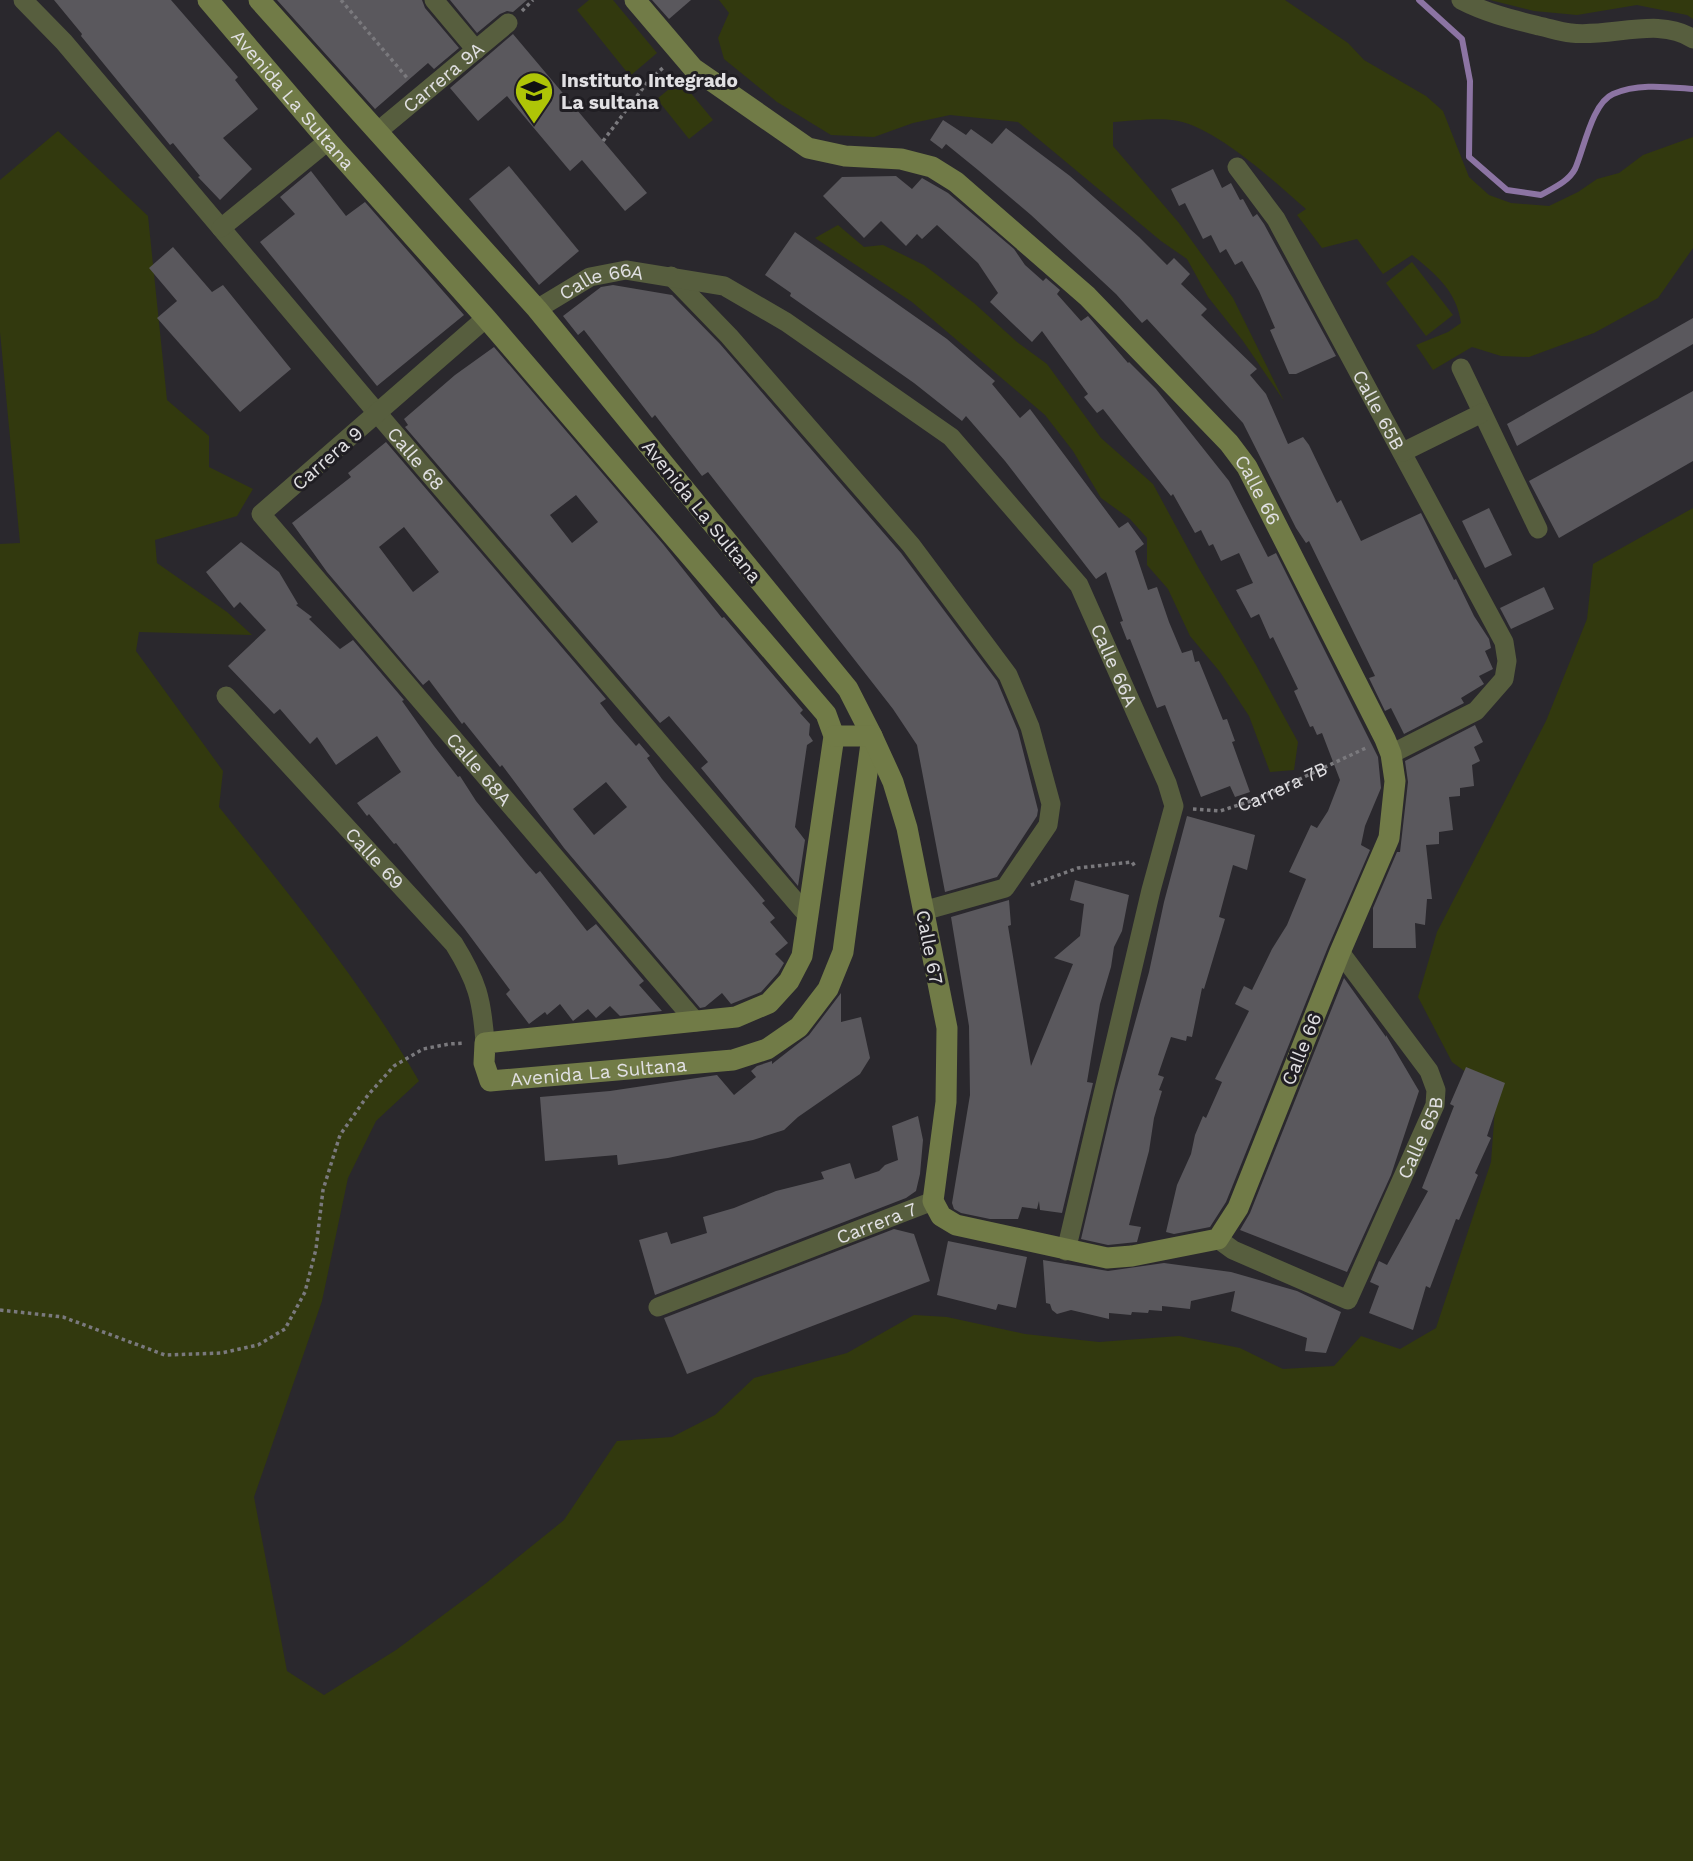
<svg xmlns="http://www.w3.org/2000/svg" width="1693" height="1861" viewBox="0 0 1693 1861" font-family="'Work Sans',sans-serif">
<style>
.green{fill:#32390e}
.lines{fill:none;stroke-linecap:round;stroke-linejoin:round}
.stream{stroke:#8c74a3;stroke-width:6}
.building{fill:#5a585d;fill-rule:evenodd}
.path{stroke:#7a797d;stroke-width:3.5;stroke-dasharray:3.5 3.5;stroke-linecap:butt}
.street{stroke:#575e3e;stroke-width:19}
.secondary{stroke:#717b47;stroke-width:21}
.labels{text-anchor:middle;stroke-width:6;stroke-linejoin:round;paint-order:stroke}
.street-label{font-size:19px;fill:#e1e0e3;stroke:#201e23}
.poi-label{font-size:19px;font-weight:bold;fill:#e1e0e3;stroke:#201e23;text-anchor:start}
</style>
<rect width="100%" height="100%" fill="#2a282d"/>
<!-- green -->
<g class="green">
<polygon points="589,0 613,0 657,53 630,76 577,10"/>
<path d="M719,0H1285L1348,43L1364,60L1426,96L1443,111L1469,177L1489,195L1511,203L1549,206L1578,192L1597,179L1619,173L1643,155L1693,137V248L1658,298L1594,333L1529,357L1501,356L1472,347L1433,370L1416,345L1448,332L1461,323C1457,292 1436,274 1412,255L1383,274L1357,239L1322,248L1297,215L1306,209C1275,182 1218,129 1178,121C1162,117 1130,121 1113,122V146L1179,223L1233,298L1284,401L1243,341L1208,297L1187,259L1161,241L1018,122L950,115L913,123L874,137L831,135L777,102L724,59L718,38L729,13Z"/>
<polygon points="1490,0 1693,0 1693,19 1687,15 1637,5 1577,15 1534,11"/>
<polygon points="680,80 713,120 689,139 657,99"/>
<path d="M58,131L148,216L167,400L209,436V467L253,489L237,516L155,540L157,563L227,612L252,635L139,632L136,651L223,771L219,807C290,895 362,983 419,1081L376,1121L348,1178L322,1301L254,1497L287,1671L324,1695L396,1650L485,1584L564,1520L617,1441L672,1437L715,1415L754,1378L847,1353L914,1315L947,1317L1025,1334L1099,1342L1179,1336L1240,1348L1283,1369L1334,1366L1361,1336L1400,1349L1436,1328L1491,1162L1496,1094L1452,1062L1418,997L1437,932L1546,721L1587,619L1593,564L1693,508V1861H0V544L20,543L0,332V180Z"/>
<polygon points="838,225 864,247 883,245 924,265 974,303 1017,342 1047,364 1101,438 1153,484 1198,567 1256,665 1298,742 1294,770 1270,772 1249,716 1220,672 1190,636 1168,589 1147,565 1147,538 1130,519 1101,498 1073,451 1045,415 912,302 815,238"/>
<polygon points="1412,262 1453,315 1426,336 1386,283"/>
</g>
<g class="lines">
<!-- stream -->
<path class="stream" d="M1419,0L1462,39L1470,81L1469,157L1507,190L1541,195C1553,188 1568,182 1575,169C1584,149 1592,103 1613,94C1638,83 1667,87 1693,89"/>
</g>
<!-- building -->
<g class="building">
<polygon points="54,0 171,0 238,77 235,80 258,109 223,138 252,169 220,200 198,177 200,176 173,143 170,145 81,36 82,34"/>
<polygon points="277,0 422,0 425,8 459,48 434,69 428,63 375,109"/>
<polygon points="450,0 527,0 513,12 507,11 500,14 477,33"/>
<polygon points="652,0 691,0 669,19"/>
<polygon points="513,34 647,193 625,211 582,160 570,171 507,96 478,121 450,88"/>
<polygon points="943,120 966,135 971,129 992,144 1006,128 1070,176 1139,237 1167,265 1174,258 1190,274 1181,284 1207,309 1201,315 1257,369 1250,375 1266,394 1288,444 1303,437 1309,445 1337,503 1341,500 1361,541 1421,513 1454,580 1456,579 1474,616 1489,639 1491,648 1485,651 1493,669 1479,676 1484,684 1461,698 1464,703 1404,734 1391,708 1385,711 1369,678 1375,676 1309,541 1306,543 1296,528 1243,423 1147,319 1142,323 1116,294 1031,215 978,170 946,144 942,149 930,140"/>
<polygon points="509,166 579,251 539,285 469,199"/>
<polygon points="1213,169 1222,188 1231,183 1240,200 1243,199 1253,217 1257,214 1264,224 1336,356 1296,374 1289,374 1270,330 1275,328 1259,291 1242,261 1235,265 1226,249 1220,253 1211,235 1203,239 1185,203 1179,206 1171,189"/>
<polygon points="311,171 346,216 365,202 464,315 377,386 260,242 295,214 280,197"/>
<polygon points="896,176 912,189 922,178 948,193 1014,249 1025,265 1043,281 1046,278 1060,290 1057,294 1081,321 1088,316 1128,363 1129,362 1156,389 1229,481 1268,557 1276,553 1378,757 1381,788 1365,826 1361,845 1370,850 1328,947 1226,1202 1210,1227 1174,1234 1166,1232 1177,1185 1191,1154 1195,1135 1203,1116 1206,1118 1222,1082 1215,1079 1249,1011 1235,1004 1244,986 1252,990 1272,949 1287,925 1306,879 1289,872 1311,825 1317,828 1328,811 1340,780 1322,733 1317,735 1313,726 1310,727 1294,691 1298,689 1273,637 1270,639 1259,614 1251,618 1236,590 1253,583 1239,553 1221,561 1213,544 1209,546 1201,530 1195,533 1173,494 1171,496 1103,409 1097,413 1084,397 1088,394 1042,331 1032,342 990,302 998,293 978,263 937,225 922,239 917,234 906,246 881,221 864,238 823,196 842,177"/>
<polygon points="795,232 947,339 995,381 992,384 1020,418 1030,409 1119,528 1128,522 1144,544 1135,551 1148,590 1157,587 1169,622 1182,653 1192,650 1195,662 1199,661 1223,720 1227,719 1235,741 1232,742 1250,792 1235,797 1230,786 1201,797 1165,705 1157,708 1130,639 1127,640 1120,622 1123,621 1106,572 1096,579 1005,461 966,416 962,421 914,383 790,296 791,293 765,275"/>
<polygon points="173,247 212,292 223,285 291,369 240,412 157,318 177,301 149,268"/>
<polygon points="613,285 672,295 720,344 901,553 997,681 1018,731 1038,810 1037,816 997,877 945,892 917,745 893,709 708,472 702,476 655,415 652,418 584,330 578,335 563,316 601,287"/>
<polygon points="1693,318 1693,344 1517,446 1507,424"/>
<path d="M494,347L663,544L722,618L724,617L803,710L800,713L810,724L809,735L813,741L807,745L795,827L805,840L798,886L701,768L708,762L686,736L669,716L660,723L405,427L408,425L404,419L455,375ZM576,495L598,522L572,543L550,515Z"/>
<polygon points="1693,391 1693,461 1559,538 1529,481"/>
<path d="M386,442L606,699L600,703L614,721L636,746L639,743L650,756L647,758L662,779L765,901L762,903L775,918L770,922L788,943L775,954L784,963L778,973L761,992L731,1004L722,993L705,1007L700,1008L564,848L502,765L500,767L464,722L462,724L429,680L423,685L327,572L292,523L351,477L348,473ZM404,527L439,572L413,592L379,547ZM606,782L627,807L594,835L573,809Z"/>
<polygon points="1489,508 1512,555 1485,568 1462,521"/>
<polygon points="241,542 279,572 298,604 296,605 312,617 309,619 340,649 353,640 404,700 402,701 434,746 458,777 460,776 476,801 528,865 536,874 540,871 587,931 596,924 644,981 639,985 662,1011 620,1016 610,1006 596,1018 588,1009 573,1021 560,1004 547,1015 545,1012 529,1024 506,994 510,990 464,928 396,843 394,844 369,814 367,816 357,803 401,772 377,736 336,765 317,737 310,744 280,709 274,714 228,666 266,630 240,602 234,608 206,572"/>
<polygon points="1544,587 1554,609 1511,629 1500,608"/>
<polygon points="1475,725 1483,742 1474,747 1480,761 1472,765 1474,786 1460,788 1460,796 1449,797 1453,830 1439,832 1439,844 1426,845 1432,899 1427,899 1425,925 1415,923 1416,948 1373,948 1373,908 1397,852 1400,852 1408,782 1405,761"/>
<polygon points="1187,816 1255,835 1247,870 1233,865 1219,917 1225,919 1204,989 1202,988 1192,1037 1187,1036 1186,1041 1171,1037 1158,1075 1164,1077 1159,1090 1162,1091 1154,1118 1149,1151 1129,1225 1141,1227 1137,1242 1108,1245 1081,1239 1116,1091 1149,972 1164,902"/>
<polygon points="1075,880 1129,895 1122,931 1114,947 1111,967 1100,1004 1087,1082 1093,1083 1062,1213 1040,1210 1039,1201 1037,1209 1022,1207 1018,1219 990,1219 961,1213 954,1209 952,1203 970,1095 969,1026 951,917 1009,900 1011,925 1008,926 1031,1066 1073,964 1054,958 1080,936 1084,904 1070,900"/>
<polygon points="1344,978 1386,1037 1386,1035 1419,1091 1391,1175 1347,1272 1240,1230 1250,1213"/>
<polygon points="841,993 841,1022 861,1017 870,1058 860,1074 798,1117 784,1130 753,1140 668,1158 618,1165 617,1155 545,1161 540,1097 610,1091 717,1075 734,1095 756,1077 751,1071 757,1066 772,1061 772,1064 809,1035"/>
<polygon points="1466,1067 1505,1083 1487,1136 1491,1138 1475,1173 1478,1175 1459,1220 1456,1219 1430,1288 1426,1286 1413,1330 1369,1313 1379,1286 1370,1282 1379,1261 1387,1265 1428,1191 1422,1188 1454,1106 1450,1104"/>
<polygon points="918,1116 923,1140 920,1174 916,1191 906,1198 655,1295 639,1240 667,1232 671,1244 707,1233 703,1217 734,1208 776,1191 824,1179 821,1172 840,1166 850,1163 855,1179 879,1171 885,1165 898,1160 892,1126"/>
<polygon points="894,1229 914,1234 930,1281 687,1374 664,1318"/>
<polygon points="948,1241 1027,1257 1016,1308 998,1304 996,1310 937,1295"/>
<polygon points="1043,1260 1108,1271 1164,1263 1231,1272 1297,1291 1341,1312 1326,1353 1305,1351 1307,1338 1231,1311 1235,1291 1191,1301 1190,1309 1162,1306 1162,1311 1149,1310 1148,1313 1132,1312 1131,1315 1109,1313 1109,1319 1071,1310 1057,1314 1052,1310 1050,1304 1046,1303"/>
</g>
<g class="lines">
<!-- path -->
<g class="path">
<polyline points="341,0 408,79"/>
<polyline points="522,11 533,0"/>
<polyline points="603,141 649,80 664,67"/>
<path id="s1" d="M1193,809L1220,811L1257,799L1368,747"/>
<polyline points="1031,885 1078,868 1132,862 1136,868"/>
<polyline points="0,1310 63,1317 165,1355 221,1353 258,1345 285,1329 305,1292 316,1249 323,1190 340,1135 368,1095 394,1066 423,1049 449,1044 465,1043"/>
</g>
<!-- street -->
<g class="street">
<path id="s2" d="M23,0L64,42L378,414L808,916"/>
<polyline points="434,0 476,50"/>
<path d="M1461,0C1486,13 1511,19 1539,26C1549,28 1560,32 1571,33C1610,38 1660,16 1693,39"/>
<path id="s3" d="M377,132L508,23"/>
<path id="s4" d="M1237,167L1276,219L1504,642L1507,661L1504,679L1476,711L1391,754"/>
<polyline points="221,228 328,141"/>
<polyline points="671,276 729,336 911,545 1008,675 1030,727 1051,804 1048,825 1005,888 923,911"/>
<path id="s5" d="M537,309L590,277L626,270L724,286L786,322L951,437L1079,585L1167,783L1174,806L1151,890L1066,1251"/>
<path id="s6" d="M486,318L261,514L696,1022"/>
<polyline points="1461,368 1538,529"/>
<polyline points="1403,452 1482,413"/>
<path id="s7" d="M226,696L454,944C477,981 482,999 485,1043"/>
<path id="s8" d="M1218,1239L1233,1250L1348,1300L1435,1105L1436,1090L1429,1071L1340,952"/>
<path id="s9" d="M658,1307L933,1201"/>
</g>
<!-- secondary -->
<g class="secondary">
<path id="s10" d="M208,0L336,150L486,318L826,714L834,736L802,956L789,981L769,1003L736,1017L485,1043L484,1063L490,1081L733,1060L767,1049L799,1027L828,989L843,952L872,736L848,689L537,309L259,0"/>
<path id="s11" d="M635,0L693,68L808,148L845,156L901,159L932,167L956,182L1087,296L1229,443L1247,467L1385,739L1391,754L1395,781L1389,838L1340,952L1238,1208L1218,1239L1132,1256L1107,1258L956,1225L941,1216L933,1201L946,1102L947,1028L907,828L893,782L872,736H834"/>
</g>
</g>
<!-- icons -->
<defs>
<g id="school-pin" transform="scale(2.0125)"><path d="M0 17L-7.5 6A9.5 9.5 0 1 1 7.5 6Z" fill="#afc507" stroke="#201e23"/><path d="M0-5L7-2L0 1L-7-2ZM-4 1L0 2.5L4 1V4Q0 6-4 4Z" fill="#111"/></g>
</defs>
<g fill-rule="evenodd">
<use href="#school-pin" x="534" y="91"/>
</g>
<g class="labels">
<!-- street labels -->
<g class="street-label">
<text dy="7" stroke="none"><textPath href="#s3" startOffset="86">Carrera 9A</textPath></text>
<text dy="7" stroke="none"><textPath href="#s10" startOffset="131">Avenida La Sultana</textPath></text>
<text dy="7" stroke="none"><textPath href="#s5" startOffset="72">Calle 66A</textPath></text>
<text dy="7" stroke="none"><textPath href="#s4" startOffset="282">Calle 65B</textPath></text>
<text transform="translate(327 458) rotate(-41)" y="7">Carrera 9</text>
<text dy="7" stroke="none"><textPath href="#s2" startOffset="604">Calle 68</textPath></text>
<text dy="7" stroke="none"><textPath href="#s11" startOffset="817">Calle 66</textPath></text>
<text transform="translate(702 511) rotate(51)" y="7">Avenida La Sultana</text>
<text dy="7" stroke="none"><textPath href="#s5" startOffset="754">Calle 66A</textPath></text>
<text dy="7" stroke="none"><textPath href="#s6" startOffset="634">Calle 68A</textPath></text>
<text dy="7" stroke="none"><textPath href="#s1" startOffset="94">Carrera 7B</textPath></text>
<text dy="7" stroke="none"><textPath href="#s7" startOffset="220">Calle 69</textPath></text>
<text transform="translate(930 947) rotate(79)" y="7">Calle 67</text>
<text transform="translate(1301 1049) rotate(-68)" y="7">Calle 66</text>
<text dy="7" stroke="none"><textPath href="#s10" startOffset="1684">Avenida La Sultana</textPath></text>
<text dy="7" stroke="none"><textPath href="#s8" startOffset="322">Calle 65B</textPath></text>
<text dy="7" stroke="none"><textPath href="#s9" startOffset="234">Carrera 7</textPath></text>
</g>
<!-- poi labels -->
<g class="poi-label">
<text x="561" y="87">Instituto Integrado<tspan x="561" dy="22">La sultana</tspan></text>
</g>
</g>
</svg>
